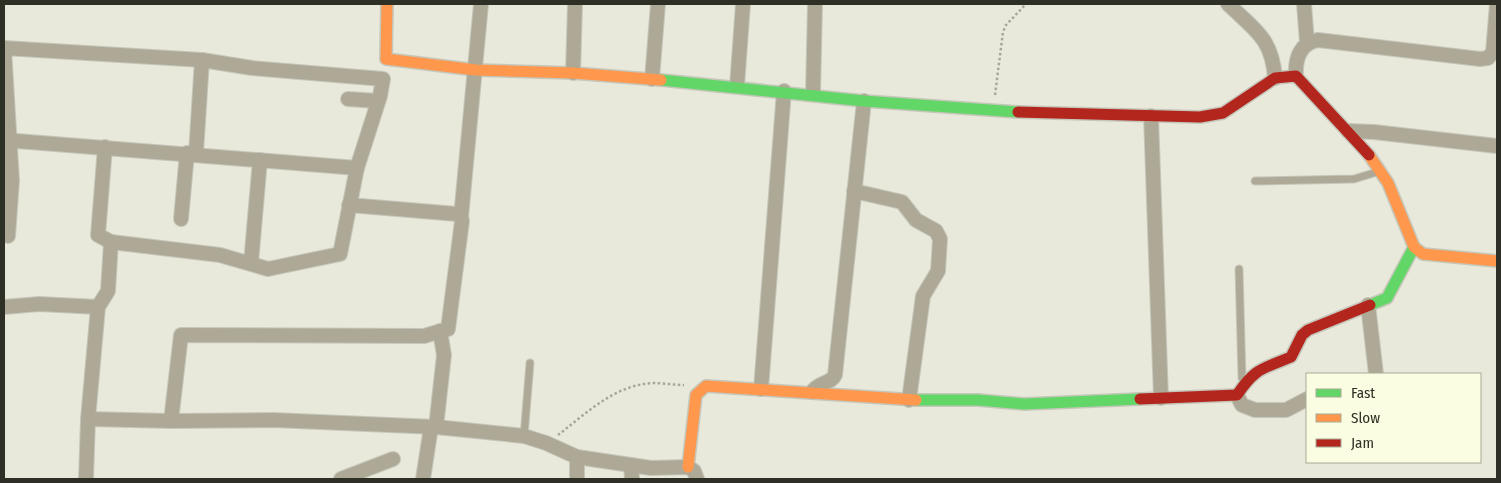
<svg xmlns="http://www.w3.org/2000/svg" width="1501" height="483" viewBox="0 0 1501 483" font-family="'Fira Sans Condensed',sans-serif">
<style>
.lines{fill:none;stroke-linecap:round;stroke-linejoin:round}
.lane-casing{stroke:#c6c7bb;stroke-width:9}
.street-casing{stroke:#c6c7bb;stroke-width:16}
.fast-casing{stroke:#c6c7bb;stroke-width:14}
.slow-casing{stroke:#c6c7bb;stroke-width:14}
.jam-casing{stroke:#c6c7bb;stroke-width:14}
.path{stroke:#a9a697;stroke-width:2.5;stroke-dasharray:2.5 2.5;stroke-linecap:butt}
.lane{stroke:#aea996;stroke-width:7}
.street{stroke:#aea996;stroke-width:14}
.fast{stroke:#63d668;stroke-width:11}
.slow{stroke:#ff974d;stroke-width:11}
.jam{stroke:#b3261e;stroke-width:11}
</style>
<rect width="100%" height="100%" fill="#e8e9db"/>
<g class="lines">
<!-- lane casing -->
<g class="lane-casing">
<g id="lane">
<polyline points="1255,181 1354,179 1377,172"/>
<polyline points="1239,269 1242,378"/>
<polyline points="524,436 530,363"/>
</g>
</g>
<!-- street casing -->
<g class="street-casing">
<g id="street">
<path d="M1228,4C1255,30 1272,38 1275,78"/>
<polyline points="1304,4 1307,42"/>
<polyline points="4,48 202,60 252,68 383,79 380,96 357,168"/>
<polyline points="4,48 12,181 8,236"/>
<polyline points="573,73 575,4"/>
<path d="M1296,76C1295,58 1300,43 1318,40L1480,59L1488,58L1493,52L1497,4"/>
<polyline points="652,79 658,4"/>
<polyline points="737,86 743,4"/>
<polyline points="813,94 815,4"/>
<polyline points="348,99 378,101"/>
<polyline points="1151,116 1161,398"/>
<polyline points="1348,131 1374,132 1497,146"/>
<polyline points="4,140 357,168 340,254 268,269 220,255 111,242 98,235 105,147"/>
<polyline points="196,153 202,60"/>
<polyline points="854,191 902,202 916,220 936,231 940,239 938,271 923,296 909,400"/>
<polyline points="461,217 481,4"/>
<polyline points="181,219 187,153"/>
<polyline points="251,263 260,160"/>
<polyline points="1368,305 1376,374"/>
<polyline points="4,307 39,304 98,307"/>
<polyline points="761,389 784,91"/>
<path d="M812,392C818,382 831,384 835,375L864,101"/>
<polyline points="1237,395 1242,405 1255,410 1286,410 1307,399"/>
<polyline points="88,419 171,421 273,420 436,427 524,436 546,443 577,457 651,468 688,467 694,471 697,479"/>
<polyline points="171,421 181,335 424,336 448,329 462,221 461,217 457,214 349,205"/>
<polyline points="436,427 444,355 440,331"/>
<polyline points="577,457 577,479"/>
<polyline points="631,465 632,479"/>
<polyline points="86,479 88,419 98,307 108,291 111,242"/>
<polyline points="341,479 393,459"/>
<polyline points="423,479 431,427"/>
</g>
</g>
<!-- fast casing -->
<g class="fast-casing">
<g id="fast">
<polyline points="661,80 864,101 1018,112"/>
<polyline points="1370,305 1387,298 1414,247"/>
<polyline points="916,400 978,400 1024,404 1140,399"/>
</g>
</g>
<!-- slow casing -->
<g class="slow-casing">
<g id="slow">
<polyline points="387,4 386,59 476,70 573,73 661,80"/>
<polyline points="1369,155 1388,183 1414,247 1423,254 1497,261"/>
<polyline points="688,467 696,395 706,386 916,400"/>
</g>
</g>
<!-- jam casing -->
<g class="jam-casing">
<g id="jam">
<polyline points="1018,112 1200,117 1223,113 1275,78 1296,76 1369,155"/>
<path d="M1140,399L1237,395C1255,368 1262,369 1291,357L1302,335L1308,330L1370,305"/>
</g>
</g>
<!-- path -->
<g class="path">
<polyline points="995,95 1003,32 1006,25 1026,4"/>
<path d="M558,435C587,413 614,385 653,383C663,383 674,385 684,385"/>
</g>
<!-- lane -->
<use href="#lane" class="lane"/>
<!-- street -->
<use href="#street" class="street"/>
<!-- fast -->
<use href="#fast" class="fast"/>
<!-- slow -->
<use href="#slow" class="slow"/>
<!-- jam -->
<use href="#jam" class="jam"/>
</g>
<!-- border -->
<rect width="1501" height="483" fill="none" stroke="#2e2f25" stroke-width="10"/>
<!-- legend -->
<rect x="1306" y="373" width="175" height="90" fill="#fafde2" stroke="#a8ab96"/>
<rect x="1316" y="389" width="25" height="8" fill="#63d668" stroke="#a8ab96"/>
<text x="1351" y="398" font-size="15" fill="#2e2f25">Fast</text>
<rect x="1316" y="414" width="25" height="8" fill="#ff974d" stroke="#a8ab96"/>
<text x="1351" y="423" font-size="15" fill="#2e2f25">Slow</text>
<rect x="1316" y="439" width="25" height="8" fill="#b3261e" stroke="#a8ab96"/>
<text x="1351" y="448" font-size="15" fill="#2e2f25">Jam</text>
</svg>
